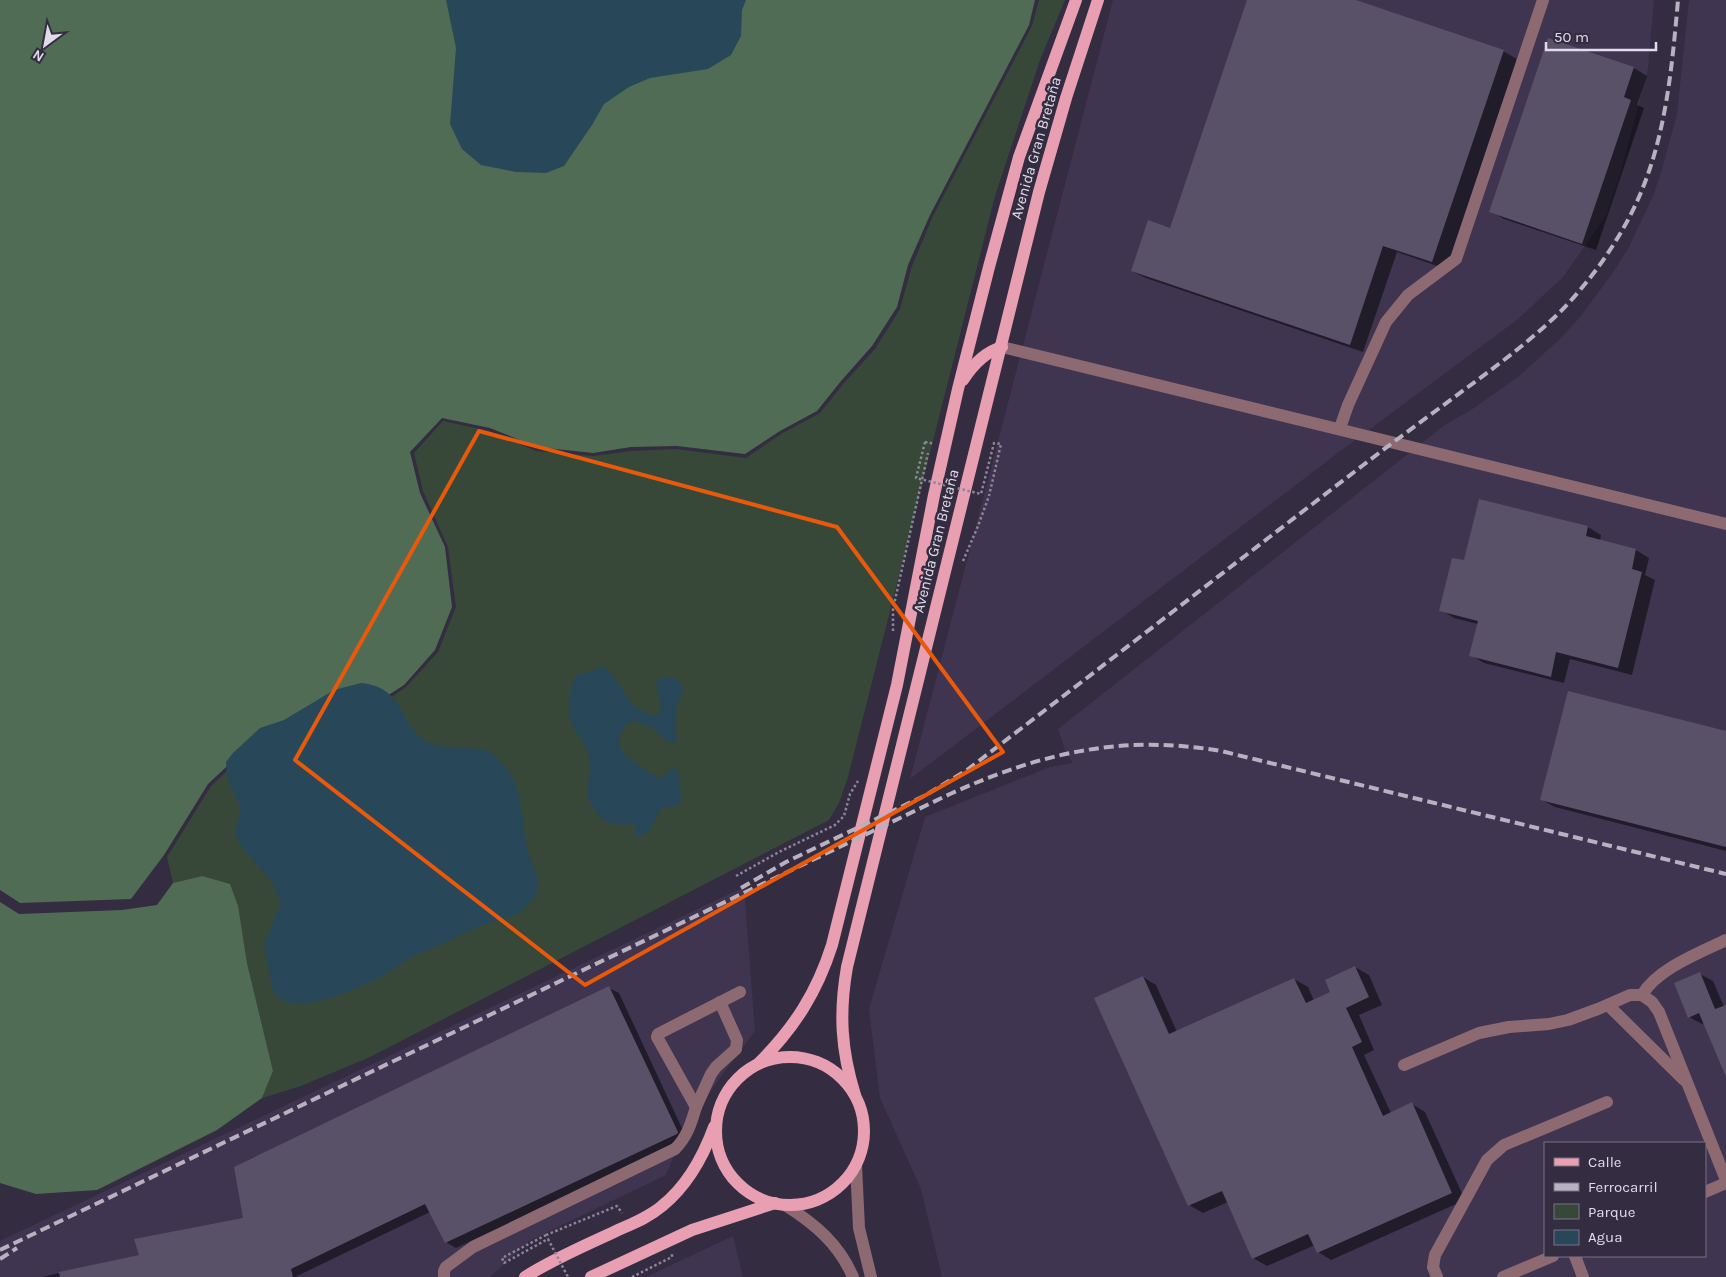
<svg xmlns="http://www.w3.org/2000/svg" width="1726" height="1277" viewBox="0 0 1726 1277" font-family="Karla,sans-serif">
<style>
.built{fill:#3f3550;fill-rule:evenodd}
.green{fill:#374839}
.forest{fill:#516c55}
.water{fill:#284859}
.shadow{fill:#0007}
.building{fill:#595167}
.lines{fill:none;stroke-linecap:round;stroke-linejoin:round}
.path{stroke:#8c8697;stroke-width:2.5;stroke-dasharray:2.5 2.5;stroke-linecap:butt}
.minor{stroke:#8d6972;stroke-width:12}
.major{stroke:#e99fb2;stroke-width:12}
.rail{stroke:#b7b1c0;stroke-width:4;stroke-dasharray:10 5;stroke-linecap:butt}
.path-bridge{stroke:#8c8697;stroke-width:2.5;stroke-dasharray:2.5 2.5;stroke-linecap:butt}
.marked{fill:none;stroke:#e8590c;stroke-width:4;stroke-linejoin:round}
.labels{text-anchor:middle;stroke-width:5;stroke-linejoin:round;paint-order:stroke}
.street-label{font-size:15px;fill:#e1dce9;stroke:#342c41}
</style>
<rect width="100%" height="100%" fill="#342c41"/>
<!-- built -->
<g class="built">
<polygon points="1113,0 1654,0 1648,69 1621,171 1606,216 1563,277 1517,320 1343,449 910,779"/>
<path d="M1689,0H1726V1277H942L921,1189L880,1098L869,1009L925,817L1050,767L1073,763L1066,753L1058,729L1446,424L1471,410L1518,377L1560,339L1580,317L1614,271L1629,247L1653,196L1662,169L1677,114ZM1545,1143H1705V1256H1545Z"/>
<polygon points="744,887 755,1031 719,1079 686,1128 666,1175 529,1241 490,1277 0,1277 0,1241"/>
<polygon points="733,1236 743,1277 646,1277"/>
</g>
<!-- green -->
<polygon class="green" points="1039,0 1065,0 1040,60 995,196 848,777 839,803 829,820 370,1057 301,1086 262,1098 273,1071 247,963 242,935 202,876 173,883 167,857 211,786 257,743 371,711 406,687 438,652 456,607 448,547 423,491 414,453 443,421 489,431 536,451 593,456 632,451 676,449 746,458 781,434 820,413 844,383 875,349 900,309 912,266 933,216 1032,26"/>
<!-- forest -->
<g class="forest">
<polygon points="0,0 1035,0 1029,25 930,215 908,265 897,307 872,346 841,381 817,411 780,431 745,454 677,446 631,447 593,453 537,447 490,428 442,418 410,452 420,493 445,547 452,607 435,650 404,685 370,707 255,740 208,784 164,855 131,899 20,903 0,890"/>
<polygon points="202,876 230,884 238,906 247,963 273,1071 262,1098 217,1130 97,1190 36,1194 0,1183 0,902 19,914 122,910 157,905 173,883"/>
</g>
<!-- water -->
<g class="water">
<polygon points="446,0 746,0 742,10 741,36 731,55 708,69 650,78 629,87 604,104 592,125 564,166 546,173 516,172 481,165 462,149 450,124 456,48"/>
<path d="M602,666C618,676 622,694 635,706C641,711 648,713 654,716L658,714L661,709L656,682L660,678H675L681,684L683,689L675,712L677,721L675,726L677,737L676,742C663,745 661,734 652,728C647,725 639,723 633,721C625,725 623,728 620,735C613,753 645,769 658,777H663L670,769L675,768L678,771L682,801C676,808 671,807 662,808L649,831L640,836H634L636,830L635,824C614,825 608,828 595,810C592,806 589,801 588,796C586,784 592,770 589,758C587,745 577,735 572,724C565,710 570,688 576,675L592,671Z"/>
<path d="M361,683C408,687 398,732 435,745C451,751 472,745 488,751C492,753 496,757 500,761C522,783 520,804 525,834C526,840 526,846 528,852C532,865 542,878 537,892C536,895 533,899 531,901C514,923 500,917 478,927C463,933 449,941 434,948C428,951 422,952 416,955C407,959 399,966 391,971C369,984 290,1023 273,991L264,945L279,907L280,901L272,882L245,851L235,835V828L240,813V807L227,777L226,762L233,753L260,728L284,720L334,690Z"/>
</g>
<!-- shadow -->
<g class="shadow">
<polygon points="1248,0 1352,0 1503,51 1517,59 1446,269 1397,252 1363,352 1146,278 1132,271 1171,229"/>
<polygon points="1549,39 1634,68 1647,76 1637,105 1644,108 1596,250 1504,219 1491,211"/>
<polygon points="1588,527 1601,535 1600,541 1636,550 1649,558 1645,575 1655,580 1632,675 1570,659 1564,683 1484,663 1471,655 1478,624 1454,618 1441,610 1465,562"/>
<polygon points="1726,732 1726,851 1555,807 1542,800"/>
<polygon points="1355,967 1369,975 1382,1005 1359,1015 1374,1050 1364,1055 1391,1113 1412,1104 1425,1112 1465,1200 1331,1260 1318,1252 1315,1245 1267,1266 1253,1258 1228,1202 1203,1213 1189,1205 1143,977 1156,985 1177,1032 1294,979 1308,987 1314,1001 1332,993"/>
<polygon points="1700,974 1713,981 1724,1007 1726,1006 1726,1076 1705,1023 1702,1024 1689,1017"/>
<polygon points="609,988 619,993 687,1139 456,1248 446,1242 430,1212 295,1277 42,1277 140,1255 245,1219"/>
</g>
<!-- building -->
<g class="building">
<polygon points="1247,0 1356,0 1504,50 1432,262 1383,246 1350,345 1131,271 1148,220 1170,228"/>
<polygon points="1548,38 1634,67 1624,97 1631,100 1582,244 1489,212"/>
<polygon points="1479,499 1588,526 1586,536 1636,549 1632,569 1642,572 1618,668 1556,652 1551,677 1469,656 1478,621 1439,611 1452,558 1464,560"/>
<polygon points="1568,691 1726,731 1726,847 1540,800"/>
<polygon points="1355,966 1369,997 1346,1008 1362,1042 1352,1047 1383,1116 1412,1102 1452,1193 1317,1253 1308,1234 1252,1259 1222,1191 1188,1206 1094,998 1143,976 1169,1034 1294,978 1306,1003 1330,992 1325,980"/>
<polygon points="1700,972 1715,1009 1726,1005 1726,1077 1699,1013 1688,1018 1674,983"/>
<polygon points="609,986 678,1132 677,1134 445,1243 425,1204 291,1269 293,1277 60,1277 59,1272 139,1255 134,1239 243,1218 234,1167"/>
</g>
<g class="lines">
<!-- path -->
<g class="path">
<polyline points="925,442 931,443 930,445"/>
<polyline points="963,561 978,526 989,496"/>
<polyline points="893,631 893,609 928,453"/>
<polyline points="736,876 779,852 835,825 844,816 850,794 858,781"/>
<polyline points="546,1235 617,1206 622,1213"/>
<polyline points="632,1277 672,1257 672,1253"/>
</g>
<!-- minor -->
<g class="minor">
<polyline points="1002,347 1726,524"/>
<polyline points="1340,428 1348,405 1386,322 1408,295 1456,259 1543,0"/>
<path d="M1642,995C1657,969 1699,953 1726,940"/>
<polyline points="1608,1005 1684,1080"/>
<polyline points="1404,1065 1479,1033 1509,1027 1549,1024 1568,1020 1598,1009 1630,995 1642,995 1652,1002 1659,1012 1726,1180"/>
<polyline points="696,1107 711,1074 716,1067 736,1049 737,1040 720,1002"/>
<polyline points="856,1165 859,1228 871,1277"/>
<polyline points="1705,1192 1726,1183"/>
<path d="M785,1205C815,1224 839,1244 853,1277"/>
<polyline points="1575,1256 1583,1277"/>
<path d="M444,1277V1271L446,1267L473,1247L675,1149C687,1137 691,1124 696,1107L657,1037L658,1034L740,992"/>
<polyline points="1437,1277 1433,1267 1435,1255 1487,1160 1504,1145 1607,1102"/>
<polyline points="1503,1277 1553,1256"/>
</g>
<!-- major -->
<g class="major">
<path d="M963,380C972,366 985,352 1002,347"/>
<circle cx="790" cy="1131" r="74"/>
<path d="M759,1063C795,1027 817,992 832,945L897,685L934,495L958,389L989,267L1019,157L1076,0"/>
<path d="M855,1095C841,1050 839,1013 847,967L1039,192L1066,98L1098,0"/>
<path d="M525,1277C553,1259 584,1246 614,1232C631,1224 648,1218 662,1206C687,1186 703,1157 714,1127"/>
<polyline points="591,1277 692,1230 775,1203"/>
</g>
<!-- rail -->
<g class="rail">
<path d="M741,888L786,862L926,795L967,770C1099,669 1230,567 1362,466C1397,439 1433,413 1468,387C1499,364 1530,341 1558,314C1583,289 1606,259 1624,227C1664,157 1671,79 1678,0"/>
<path d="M0,1250L950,794C1041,753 1121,734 1221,751L1726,874"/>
<polyline points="0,1259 17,1248"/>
</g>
<!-- path-bridge -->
<g class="path-bridge">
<polyline points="925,442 916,478 981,494 994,443 1001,444 989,496"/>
<polyline points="546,1235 502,1258 504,1263 548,1239 568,1277"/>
</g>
</g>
<!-- marked area -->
<path class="marked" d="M479,431L837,527L1003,752L585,985L295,760Z"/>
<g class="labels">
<!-- street labels -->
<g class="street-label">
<text transform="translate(1036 148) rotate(-74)" y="5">Avenida Gran Bretaña</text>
<text transform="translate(936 541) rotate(-76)" y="5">Avenida Gran Bretaña</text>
</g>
</g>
<!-- legend -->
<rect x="1544" y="1142" width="162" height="115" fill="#342c41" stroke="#797284"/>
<rect x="1554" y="1158" width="25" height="8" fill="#e99fb2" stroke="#797284"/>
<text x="1588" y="1167" font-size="15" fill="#e1dce9">Calle</text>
<rect x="1554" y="1183" width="25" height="8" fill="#b7b1c0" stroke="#797284"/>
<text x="1588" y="1192" font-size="15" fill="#e1dce9">Ferrocarril</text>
<rect x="1554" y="1204" width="25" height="15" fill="#374839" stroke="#797284"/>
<text x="1588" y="1217" font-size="15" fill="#e1dce9">Parque</text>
<rect x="1554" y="1230" width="25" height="15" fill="#284859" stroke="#797284"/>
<text x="1588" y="1242" font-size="15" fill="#e1dce9">Agua</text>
<!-- north arrow -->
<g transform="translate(45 45) rotate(212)" stroke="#342c41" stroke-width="4" paint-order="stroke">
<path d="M0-4L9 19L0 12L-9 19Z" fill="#e1dce9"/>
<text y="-8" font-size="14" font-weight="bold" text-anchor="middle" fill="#e1dce9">N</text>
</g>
<!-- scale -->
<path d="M1546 42v8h110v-8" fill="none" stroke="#e1dce9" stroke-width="2.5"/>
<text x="1554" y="42" font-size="15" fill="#e1dce9" stroke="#342c41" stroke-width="4" paint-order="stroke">50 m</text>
</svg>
